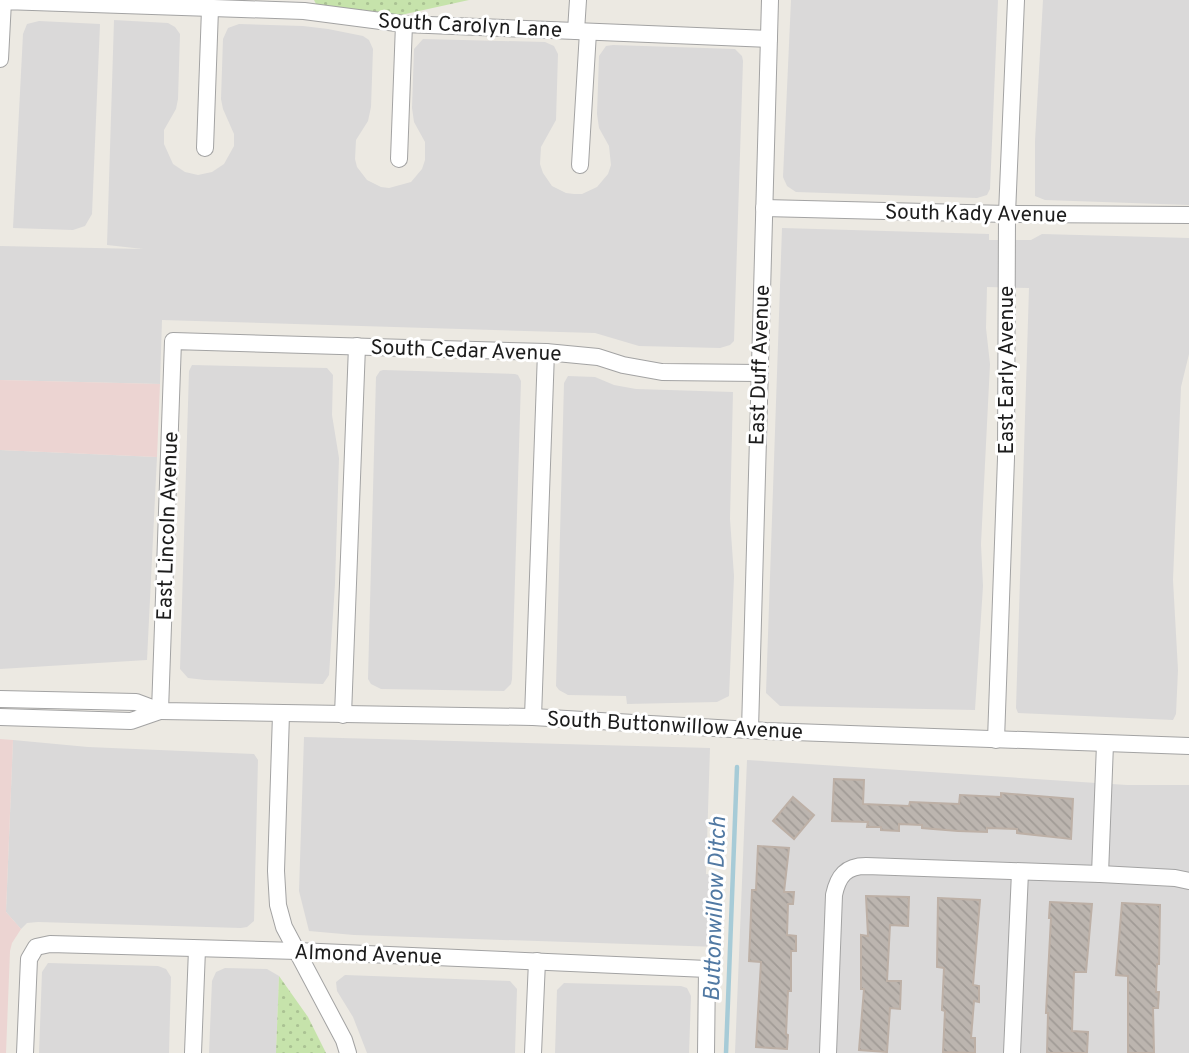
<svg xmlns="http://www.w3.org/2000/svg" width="1189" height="1053" viewBox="0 0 1189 1053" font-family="Overpass,sans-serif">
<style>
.residential{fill:#dad9d9}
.commercial{fill:#ecd4d2}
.grass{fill:url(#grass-dots)}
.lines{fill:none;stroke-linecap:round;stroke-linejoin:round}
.stream{stroke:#a6cbd7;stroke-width:4.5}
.building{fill:url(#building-back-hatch);stroke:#bdb0a6;stroke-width:2}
.minor-casing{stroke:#a3a3a3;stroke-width:18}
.minor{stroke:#fff;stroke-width:16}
.labels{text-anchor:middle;stroke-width:6;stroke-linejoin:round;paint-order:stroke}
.street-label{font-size:21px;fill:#1c1c1c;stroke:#fff}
.water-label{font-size:23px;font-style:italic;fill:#5179a3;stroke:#fff}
</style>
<defs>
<pattern id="grass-dots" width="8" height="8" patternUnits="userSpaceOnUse" patternTransform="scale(1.75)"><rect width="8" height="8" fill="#c6e3ab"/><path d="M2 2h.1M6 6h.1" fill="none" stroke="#aac293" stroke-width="1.8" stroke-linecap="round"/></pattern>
<pattern id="building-back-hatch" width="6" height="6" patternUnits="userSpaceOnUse" patternTransform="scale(1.75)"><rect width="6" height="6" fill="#bcb5af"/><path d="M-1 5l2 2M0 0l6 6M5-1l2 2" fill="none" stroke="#a19b96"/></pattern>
</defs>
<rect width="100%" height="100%" fill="#ece9e2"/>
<!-- residential -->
<g class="residential">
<polygon points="791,0 998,0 990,189 987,195 977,198 796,192 787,186 783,177"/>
<polygon points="1043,0 1189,0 1189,205 1045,200 1035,196 1035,141"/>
<polygon points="114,20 168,23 175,27 180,34 178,99 176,109 164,130 164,144 173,164 185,172 198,175 212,172 224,164 234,146 234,134 223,109 221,99 223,39 228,28 239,24 303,26 328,29 363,36 369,40 373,49 371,107 368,121 356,140 355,159 357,167 367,180 381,187 389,188 411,182 422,169 425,160 425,142 414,122 412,108 414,49 423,39 545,42 554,46 558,54 556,120 541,147 540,164 543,173 552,186 566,193 574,194 582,194 597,187 608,174 611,165 609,146 599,128 597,114 599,56 606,46 613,45 735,49 742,56 743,61 734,341 730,345 720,348 639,346 595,333 162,320 160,384 0,380 0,246 143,249 107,245"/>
<polygon points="39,21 100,24 92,214 85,226 73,230 13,228 23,34 27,24"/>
<polygon points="782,228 989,234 989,240 1031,240 1042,234 1189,238 1189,354 1181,387 1175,531 1173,580 1178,670 1176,714 1173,720 1018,713 1016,708 1029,288 987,287 986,328 990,364 981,544 983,586 975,710 780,706 766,693"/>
<polygon points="192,365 327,368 333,375 332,415 339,458 335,584 329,675 323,684 205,680 188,678 180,669 189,371"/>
<polygon points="383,370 515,374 518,375 521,381 512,679 511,684 504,691 381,689 371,684 368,679 376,377 380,371"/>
<polygon points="568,376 595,377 614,385 636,389 733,392 730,519 734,576 729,696 717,702 627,704 626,696 568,695 559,690 556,686 564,383"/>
<polygon points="0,450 157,457 147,660 0,669"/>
<polygon points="304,737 710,748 706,874 721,875 719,947 354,935 309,931 299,891"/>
<polygon points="13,740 88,747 254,754 258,760 254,921 247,927 241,928 38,922 27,923 21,929 6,912"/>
<polygon points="747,760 1127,785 1189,785 1189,1053 735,1053"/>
<polygon points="48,963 158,966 166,969 171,977 169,1053 39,1053 42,972"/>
<polygon points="225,968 267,969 279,976 276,1053 209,1053 212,981 216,972"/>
<polygon points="345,975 510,981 517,989 515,1053 367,1053 353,1017 337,991 336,982"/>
<polygon points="564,983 681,986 687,988 691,996 689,1053 555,1053 557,990"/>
</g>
<!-- commercial -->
<g class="commercial">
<polygon points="0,380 160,384 157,457 0,450"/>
<polygon points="0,739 13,740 6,912 21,929 12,943 10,951 6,1053 0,1053"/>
</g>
<!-- grass -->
<g class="grass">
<polygon points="314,0 469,0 369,22 319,10"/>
<polygon points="279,976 308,1017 326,1053 276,1053"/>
</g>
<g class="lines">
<!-- stream -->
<polyline class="stream" points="726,1053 737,767"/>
</g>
<!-- building -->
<g class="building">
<polygon points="834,779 864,780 863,804 909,806 910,802 959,804 960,795 1001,797 1001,793 1073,799 1071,839 1017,833 1017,829 987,828 987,832 958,831 922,828 922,825 899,824 899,831 881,830 881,827 867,827 868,822 832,821"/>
<polygon points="793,797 814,815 794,839 773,821"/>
<polygon points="758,846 789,848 784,892 794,892 793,904 788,904 787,935 796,936 796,951 791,951 791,991 788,991 786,1034 788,1035 787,1049 756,1047 761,962 749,961 752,890 756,890"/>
<polygon points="866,896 909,897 908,926 890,925 887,981 901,981 900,1009 890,1008 887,1052 859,1050 864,989 861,989 861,935 868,936"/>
<polygon points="938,898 980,900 973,985 979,986 979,1002 974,1001 971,1038 975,1038 975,1053 943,1052 945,1011 942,1010 944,968 937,967"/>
<polygon points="1050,902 1092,904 1086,972 1074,972 1072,1031 1088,1032 1087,1053 1047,1053 1048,1013 1046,1013 1051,918 1049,918"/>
<polygon points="1122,903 1160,905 1159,964 1157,964 1156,992 1159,992 1158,1008 1153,1008 1154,1053 1128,1053 1128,976 1116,975"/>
</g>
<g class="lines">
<!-- minor casing -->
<g class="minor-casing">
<g id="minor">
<polyline points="576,31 578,0"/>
<polyline points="0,59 3,1 304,11 404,24 769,39"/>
<polyline points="205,148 210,9"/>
<polyline points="399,159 404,24"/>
<polyline points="580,165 588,32"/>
<polyline points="764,208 1007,214 1189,215"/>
<polyline points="0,699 136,702 160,711 533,717 766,731 1189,746"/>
<polyline points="160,711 173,341 546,352 598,357 623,365 662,372 758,373"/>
<polyline points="281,714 276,871 278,905 284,927 344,1040 348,1053"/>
<polyline points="343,715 357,346"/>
<polyline points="0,717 131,721 160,711"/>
<polyline points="533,717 546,352"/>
<polyline points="750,730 770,0"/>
<polyline points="996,740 1006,458 1007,214 1016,0"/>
<polyline points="1100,874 1105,744"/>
<polyline points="25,1053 29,959 36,947 50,944 297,951 707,969 706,1053"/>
<polyline points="193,1053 197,949"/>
<polyline points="533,1053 537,961"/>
<path d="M828,1053L834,895C838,876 846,866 866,866L1100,874L1175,878L1189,881"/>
<polyline points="1012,1053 1020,872"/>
</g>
</g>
<!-- minor -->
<use href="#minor" class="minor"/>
</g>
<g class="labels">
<!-- street labels -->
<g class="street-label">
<text transform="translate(470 25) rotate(3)" y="7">South Carolyn Lane</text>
<text transform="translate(976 213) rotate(1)" y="7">South Kady Avenue</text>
<text transform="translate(466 350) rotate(2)" y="7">South Cedar Avenue</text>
<text transform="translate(759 365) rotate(-88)" y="7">East Duff Avenue</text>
<text transform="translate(1006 370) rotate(-90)" y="7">East Early Avenue</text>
<text transform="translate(167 526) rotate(-88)" y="7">East Lincoln Avenue</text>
<text transform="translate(675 725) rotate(3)" y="7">South Buttonwillow Avenue</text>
<text transform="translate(368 954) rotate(2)" y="7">Almond Avenue</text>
</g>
<!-- water labels -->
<g class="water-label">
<text transform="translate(714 909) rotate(-88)" y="8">Buttonwillow Ditch</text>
</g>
</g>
</svg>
